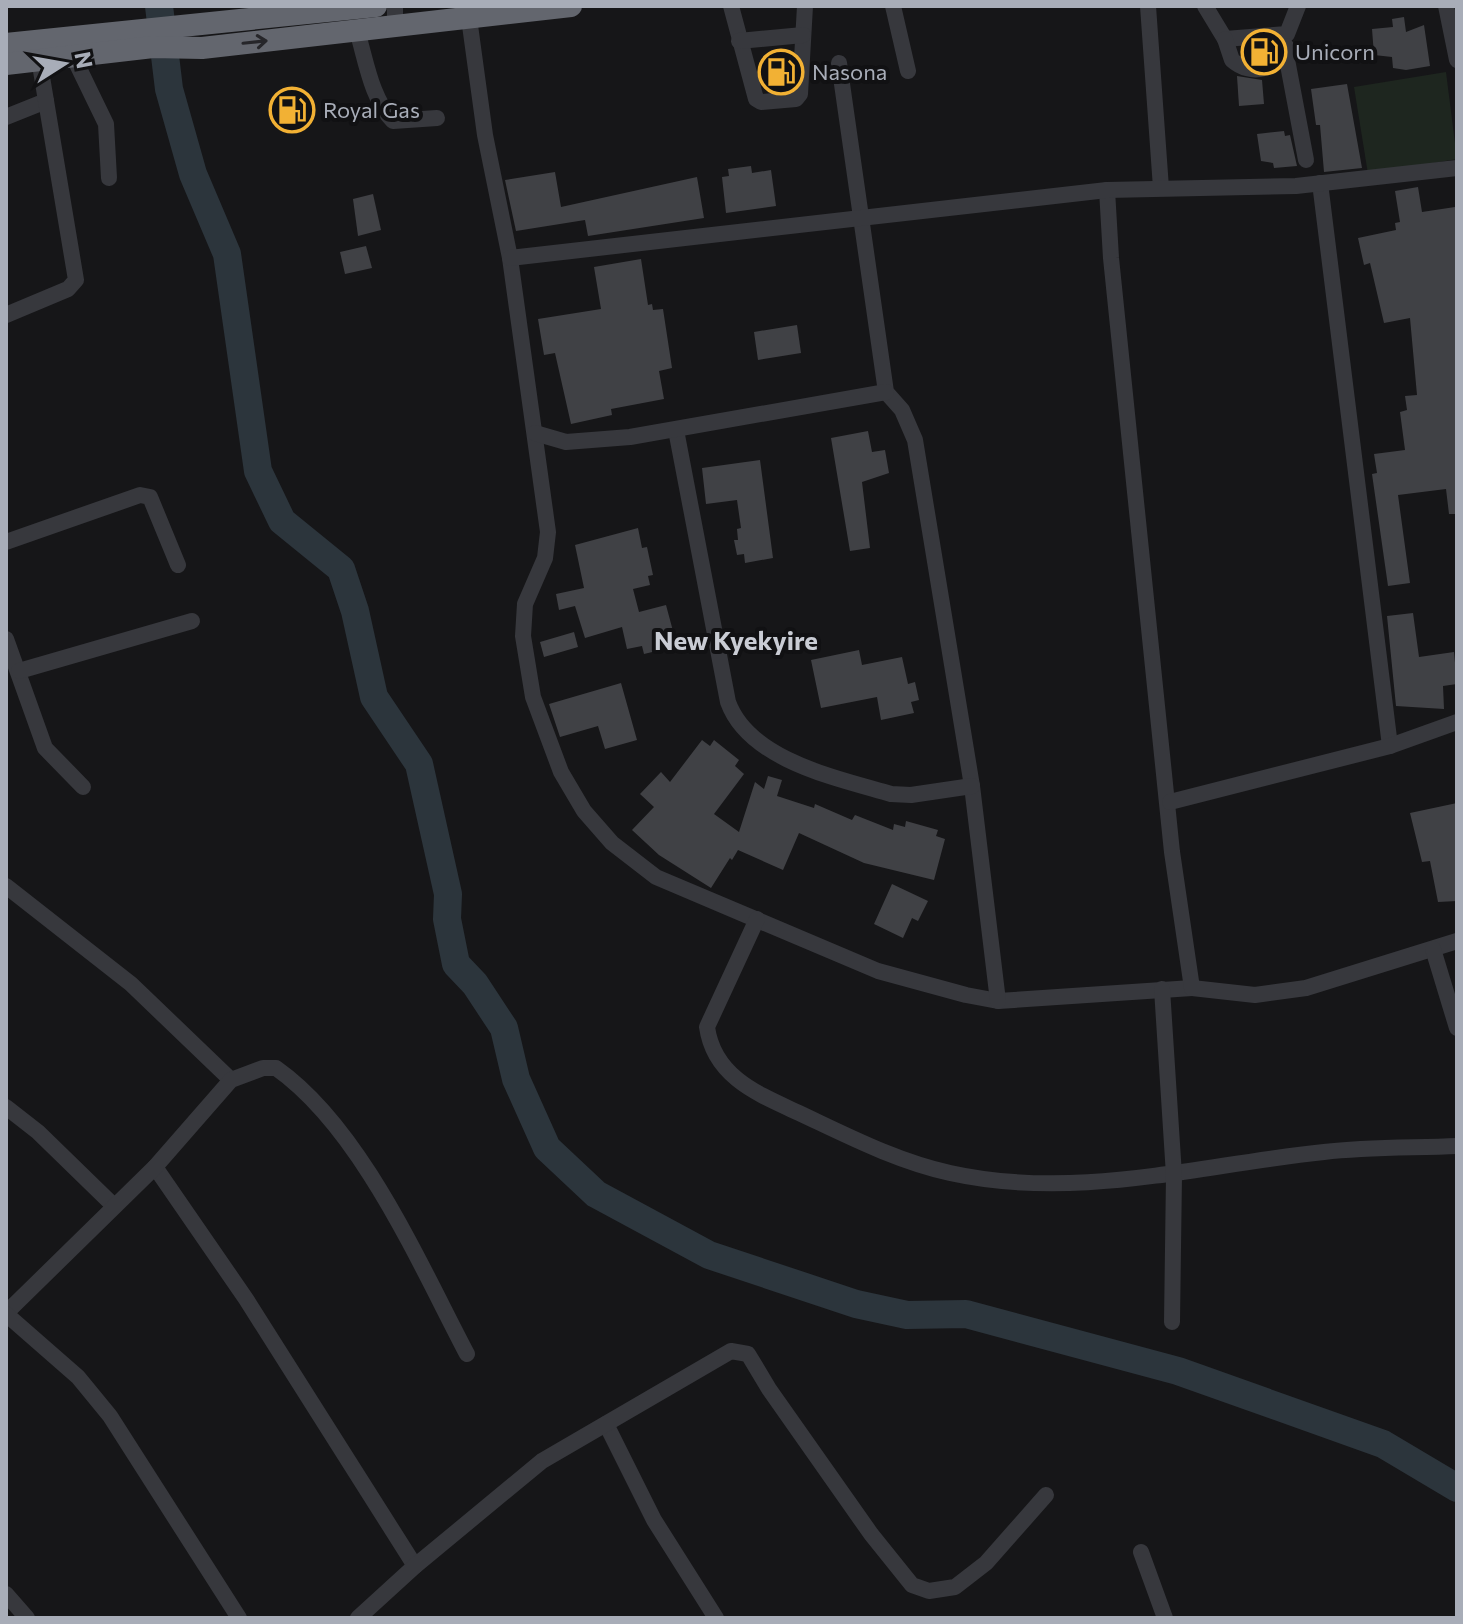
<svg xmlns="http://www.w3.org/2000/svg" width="1463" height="1624" viewBox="0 0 1463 1624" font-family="Commissioner,sans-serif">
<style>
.green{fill:#1e261f}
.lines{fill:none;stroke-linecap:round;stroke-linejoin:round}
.river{stroke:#2c353c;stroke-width:28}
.building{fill:#404145}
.minor{stroke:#37383d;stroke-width:16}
.highway{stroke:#63666e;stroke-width:22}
.oneway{stroke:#26262a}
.labels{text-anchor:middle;stroke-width:8;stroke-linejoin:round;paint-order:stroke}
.poi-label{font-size:22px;fill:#a8adb8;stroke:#111113;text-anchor:start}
.quarter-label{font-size:26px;font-weight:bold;fill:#c9ccd4;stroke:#111113}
</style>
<rect width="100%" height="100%" fill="#161618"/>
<!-- green -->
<polygon class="green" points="1446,72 1457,159 1368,174 1354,87"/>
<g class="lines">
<!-- river -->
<polyline class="river" points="159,6 169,89 193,174 227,254 258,471 282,521 341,569 355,611 374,697 419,764 448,894 447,919 456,964 475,984 504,1028 516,1079 547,1148 596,1194 709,1255 856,1304 907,1315 966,1314 1178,1371 1383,1444 1457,1488"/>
</g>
<!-- building -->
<g class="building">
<polygon points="1404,17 1406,32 1424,25 1430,66 1406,70 1393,68 1392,57 1374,55 1372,29 1393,27 1392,19"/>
<polygon points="1237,76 1262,80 1264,104 1239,106"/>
<polygon points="1347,84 1362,168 1324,172 1320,125 1316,125 1311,89"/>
<polygon points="1284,131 1285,136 1290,135 1297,166 1274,168 1273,163 1261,161 1257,134"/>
<polygon points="751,166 752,173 771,170 776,206 726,213 722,177 729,176 728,169"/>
<polygon points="555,172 561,207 697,177 704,218 588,236 585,220 516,231 505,180"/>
<polygon points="1418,187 1422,212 1455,207 1457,211 1457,514 1449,514 1446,489 1398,495 1410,583 1388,586 1372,474 1377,473 1374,454 1405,450 1400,412 1407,410 1405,396 1417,395 1410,318 1384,323 1370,263 1364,265 1358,238 1396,230 1395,223 1400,222 1395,191"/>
<polygon points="373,194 381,230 358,236 353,199"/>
<polygon points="366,246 372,268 345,274 340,252"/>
<polygon points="641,259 648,305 652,304 653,310 663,309 672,368 659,371 664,399 611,409 612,415 571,424 555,353 544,355 538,319 601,309 594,267"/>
<polygon points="797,325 801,353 758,360 754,332"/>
<polygon points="868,431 872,452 885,450 889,473 862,482 870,548 850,551 831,438"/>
<polygon points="760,460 773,558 745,563 744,554 737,555 734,540 738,540 737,529 741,528 737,500 706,504 702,468"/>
<polygon points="638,528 642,548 647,547 653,575 648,576 650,585 633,589 639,612 666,605 677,646 644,654 642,646 627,649 622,627 585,638 575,606 559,610 556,594 584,588 575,545"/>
<polygon points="1413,613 1419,657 1454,652 1457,684 1443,686 1444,709 1396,706 1387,616"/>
<polygon points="574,632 578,647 544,657 540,642"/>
<polygon points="859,650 862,665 902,657 908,684 915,682 919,700 911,702 914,713 881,720 877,697 821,708 811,660"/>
<polygon points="621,683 637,740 605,749 598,726 560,737 549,704"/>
<polygon points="702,740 710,746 714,740 739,760 735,766 744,774 714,814 739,832 755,782 764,789 768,776 782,780 777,796 814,808 815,804 852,820 855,815 893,830 894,824 905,827 906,821 938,830 936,836 945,839 934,880 864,863 799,833 783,870 738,850 732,860 730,858 711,888 659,855 632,830 654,807 640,794 661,772 670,782"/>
<polygon points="1457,803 1457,901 1438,902 1430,861 1422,862 1410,813"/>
<polygon points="892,884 928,901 918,921 912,918 903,938 874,924"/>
</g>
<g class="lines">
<!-- minor -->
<g class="minor">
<polyline points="395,6 395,26"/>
<polyline points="731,6 756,99 761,102 796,99 800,94 805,6"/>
<polyline points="893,6 908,71"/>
<polyline points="1148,6 1161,188"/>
<polyline points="1205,6 1225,39 1287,34 1298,6"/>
<polyline points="1446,6 1457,60"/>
<polyline points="469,18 485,135 510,258 548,532 545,558 525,604 523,636 533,697 561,772 584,811 612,843 656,877 878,971 966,995 998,1001 1192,988"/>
<path d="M357,31C366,60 371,98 393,121L437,118"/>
<path d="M1225,39L1232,60C1251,77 1279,70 1286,46"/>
<polyline points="739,41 803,35"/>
<polyline points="1285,49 1306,160"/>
<polyline points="73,56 106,124 109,178"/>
<polyline points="839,63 886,392 902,410 915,440 972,786 998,1001"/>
<polyline points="6,117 46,101"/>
<polyline points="1320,183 1390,746"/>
<polyline points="1107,190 1111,258 1172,852 1192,988 1255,995 1306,988 1457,941"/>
<polyline points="510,258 1107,190 1296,186 1457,168"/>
<polyline points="6,315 68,289 76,280 39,59"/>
<path d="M676,430L728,702C749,760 836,778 891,794L911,795L972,786"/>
<polyline points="535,433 566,442 630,437 886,392"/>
<polyline points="6,542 140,495 150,497 178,565"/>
<polyline points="6,639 45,748 83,787"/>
<polyline points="19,671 192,621"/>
<polyline points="1170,802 1390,746 1457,722"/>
<polyline points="6,886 131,984 231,1080"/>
<path d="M757,919L707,1027C714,1077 758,1094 799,1113C848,1136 896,1161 950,1173C1077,1201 1198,1165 1324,1152C1368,1147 1413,1148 1457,1146"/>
<polyline points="1433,949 1457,1028"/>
<polyline points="1162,989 1174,1175 1172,1322"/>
<polyline points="6,1107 38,1132 114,1206"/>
<polyline points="155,1167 246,1299 415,1566"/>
<path d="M6,1313L155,1167L231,1080L263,1068H276C361,1128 419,1263 467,1354"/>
<polyline points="6,1314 78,1377 110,1416 239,1618"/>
<polyline points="606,1424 654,1520 716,1618"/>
<polyline points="1141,1552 1165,1618"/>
<polyline points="6,1594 27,1618"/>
<polyline points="358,1618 415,1566 542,1461 731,1351 748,1354 769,1389 871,1534 912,1585 929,1591 955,1587 986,1563 1046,1495"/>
</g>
<!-- highway -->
<g class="highway">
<polyline points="6,44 376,6"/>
<polyline points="6,64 153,47 202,48 571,6"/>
</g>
</g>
<!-- one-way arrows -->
<defs><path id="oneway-shaft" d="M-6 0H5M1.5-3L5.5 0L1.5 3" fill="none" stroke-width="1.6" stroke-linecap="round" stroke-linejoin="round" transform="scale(2)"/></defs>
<use class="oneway" href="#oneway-shaft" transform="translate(255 42) rotate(-6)"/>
<!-- icons -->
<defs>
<g id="fuel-ring" transform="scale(2.3)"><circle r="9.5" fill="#111113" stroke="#f2b134" stroke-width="1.5"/><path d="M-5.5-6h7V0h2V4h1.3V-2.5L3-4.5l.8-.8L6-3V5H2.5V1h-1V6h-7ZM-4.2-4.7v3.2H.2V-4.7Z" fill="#f2b134"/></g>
</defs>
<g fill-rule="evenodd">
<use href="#fuel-ring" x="1264" y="52"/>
<use href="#fuel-ring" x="781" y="72"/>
<use href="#fuel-ring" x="292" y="110"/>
</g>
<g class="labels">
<!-- poi labels -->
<g class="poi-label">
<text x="1295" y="60">Unicorn</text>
<text x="812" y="80">Nasona</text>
<text x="323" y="118">Royal Gas</text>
</g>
<!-- quarter labels -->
<g class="quarter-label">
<text x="736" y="650">New Kyekyire</text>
</g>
</g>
<!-- border -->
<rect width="1463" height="1624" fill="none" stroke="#a8adb8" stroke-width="16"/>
<!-- north arrow -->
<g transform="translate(64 64) rotate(79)" stroke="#111113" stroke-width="6" paint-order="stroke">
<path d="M0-6L14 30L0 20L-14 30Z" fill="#a8adb8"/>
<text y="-12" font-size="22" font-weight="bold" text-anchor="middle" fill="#a8adb8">N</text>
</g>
</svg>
